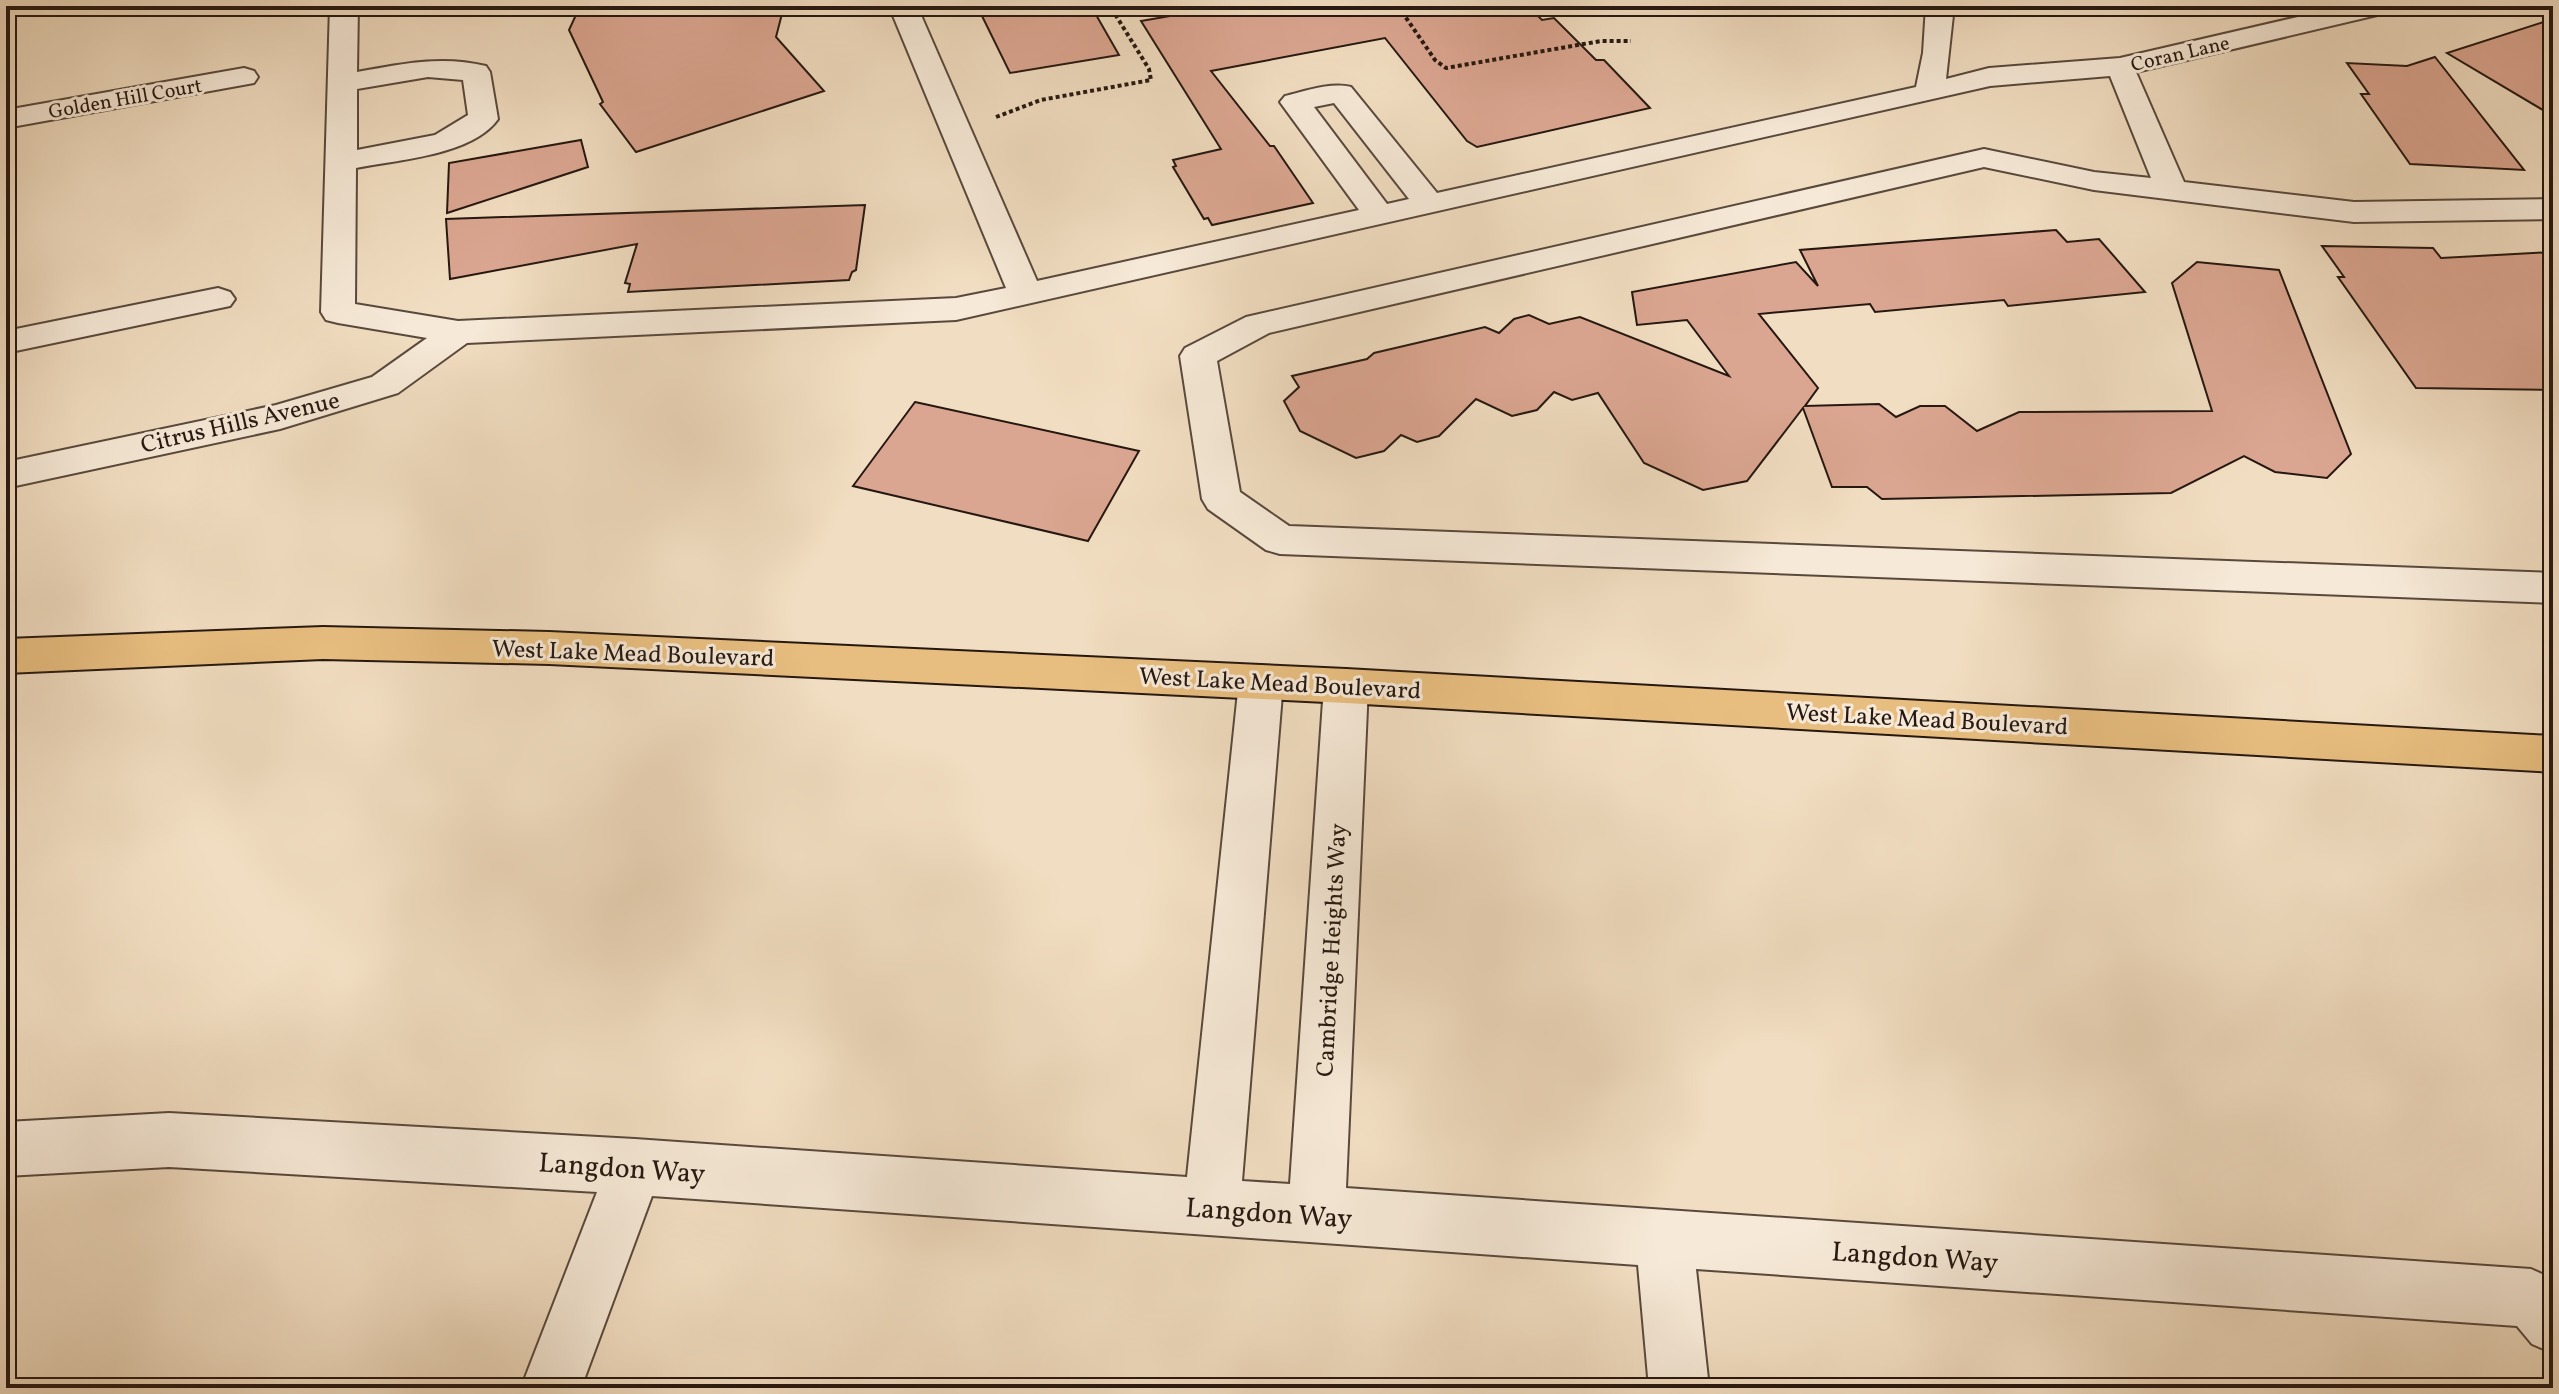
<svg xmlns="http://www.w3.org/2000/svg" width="2559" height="1394" viewBox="0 0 2559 1394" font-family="Vollkorn,serif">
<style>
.building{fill:#dba691;stroke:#261811;stroke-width:2}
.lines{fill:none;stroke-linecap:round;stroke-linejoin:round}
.minor-casing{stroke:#59493d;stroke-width:4}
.major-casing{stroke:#261811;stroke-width:4}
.path{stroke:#261811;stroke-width:4;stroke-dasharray:4 3;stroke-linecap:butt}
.minor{fill:#f6e9d7;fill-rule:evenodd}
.major{fill:#e8be80;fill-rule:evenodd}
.labels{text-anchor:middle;stroke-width:6;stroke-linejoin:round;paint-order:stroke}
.far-street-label{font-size:20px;fill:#261811;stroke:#f6e9d7}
.street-label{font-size:24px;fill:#261811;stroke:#f6e9d7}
.near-street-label{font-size:28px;fill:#261811;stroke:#f6e9d7}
</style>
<rect width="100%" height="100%" fill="#f1ddc1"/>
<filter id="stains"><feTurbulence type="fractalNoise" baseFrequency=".0025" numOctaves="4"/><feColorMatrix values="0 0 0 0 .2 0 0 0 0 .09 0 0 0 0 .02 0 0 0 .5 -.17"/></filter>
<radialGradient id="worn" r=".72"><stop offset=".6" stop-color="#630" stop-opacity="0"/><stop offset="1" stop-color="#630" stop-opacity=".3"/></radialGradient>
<!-- building -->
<g class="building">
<polygon points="580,6 784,6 776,37 824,91 636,152 600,104 603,102 569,30"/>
<polygon points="990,6 1091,6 1119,55 1010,73 982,16 993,14"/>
<polygon points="1228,6 1528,6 1542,20 1554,18 1596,60 1604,60 1650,108 1477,147 1467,141 1385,38 1211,71 1270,146 1274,146 1313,203 1212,225 1208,218 1204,219 1173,167 1176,166 1173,160 1221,149 1141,21"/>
<polygon points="2553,19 2553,116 2447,53"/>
<polygon points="2435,57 2524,170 2410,164 2361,94 2369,94 2347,63 2407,66"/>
<polygon points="581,140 588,167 447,213 449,163"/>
<polygon points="865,205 856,270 852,272 849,280 628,292 630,284 625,283 637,244 450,279 446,219"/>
<polygon points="2056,230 2067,242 2099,239 2145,292 2008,306 2004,300 1875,312 1870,304 1759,314 1818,388 1805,406 1879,404 1896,417 1920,406 1945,406 1977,431 2019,412 2212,411 2172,283 2197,262 2279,270 2351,454 2327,478 2275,472 2244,456 2171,493 1882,499 1867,487 1832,487 1803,408 1747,481 1703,490 1644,463 1598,393 1572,400 1554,392 1537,410 1512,416 1476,399 1439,436 1417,442 1401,435 1384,451 1356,458 1300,431 1284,401 1299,387 1292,376 1367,359 1374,353 1485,327 1499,333 1514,319 1529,315 1549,324 1580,317 1729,376 1687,320 1637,325 1632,292 1796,262 1818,286 1800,250"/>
<polygon points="2322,246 2433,248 2441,258 2553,252 2553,390 2416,388 2338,277 2344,277"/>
<polygon points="915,402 1139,451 1088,541 853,486"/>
</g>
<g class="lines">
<!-- minor casing -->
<g class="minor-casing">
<g id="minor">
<path d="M330,6H358L357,72C401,64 442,55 486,66L490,72L498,119C473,155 397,160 356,168L355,304L458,321L956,298L1006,288L889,6H917L1037,281L1359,210L1280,102L1285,96C1305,91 1331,82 1351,87L1437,193L1916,87L1923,53L1926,6H1954L1946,79L1989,68L2120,58L2345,6H2394L2390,12L2136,72L2184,182L2354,202L2553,199V219L2354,222L2094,190L1984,167L1269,333L1217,361L1240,492L1289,526L2553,573V603L1280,554L1266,550L1208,509L1202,499L1180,356L1185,348L1246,317L1984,149L2094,172L2151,178L2110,76L1990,86L956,320L467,343L398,393L280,429L6,488V462L276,405L372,377L427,338L338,323L326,320L321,312ZM428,77L463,80L468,115L435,135L357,150V89ZM1334,103L1409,199L1387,204L1314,107Z"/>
<polygon points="244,68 254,71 258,77 254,83 6,128 6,110"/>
<polygon points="218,288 230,292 235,299 230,306 6,353 6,331"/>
<polygon points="1261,665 1276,670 1283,682 1242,1181 1290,1184 1324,686 1331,674 1346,669 1361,674 1368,686 1346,1188 2531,1269 2553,1279 2553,1353 2532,1344 2517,1326 1696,1269 1709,1388 1649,1388 1638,1265 652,1196 581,1388 521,1388 597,1192 169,1167 6,1176 6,1122 169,1113 635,1139 1187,1177 1239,682 1246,670"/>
</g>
</g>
<!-- major casing -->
<g class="major-casing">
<polygon id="major" points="323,627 549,632 1346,669 2553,736 2553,772 1346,703 549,664 323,659 6,673 6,639"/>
</g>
<!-- path -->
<g class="path">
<polyline points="1398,6 1435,60 1446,68 1601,41 1631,41"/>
<polyline points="996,117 1041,100 1151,80 1149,69 1110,6"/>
</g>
<!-- minor -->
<use href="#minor" class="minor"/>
<!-- major -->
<use href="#major" class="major"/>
</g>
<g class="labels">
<!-- far-street labels -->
<g class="far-street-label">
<text transform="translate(2180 53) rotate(-13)" y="7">Coran Lane</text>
<text transform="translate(125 98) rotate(-10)" y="7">Golden Hill Court</text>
</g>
<!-- street labels -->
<g class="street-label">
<text transform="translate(240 422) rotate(-13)" y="8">Citrus Hills Avenue</text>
<text transform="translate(633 653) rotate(2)" y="8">West Lake Mead Boulevard</text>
<text transform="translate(1280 683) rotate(3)" y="8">West Lake Mead Boulevard</text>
<text transform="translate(1927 719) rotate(3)" y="8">West Lake Mead Boulevard</text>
<text transform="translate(1331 950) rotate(-87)" y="8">Cambridge Heights Way</text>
</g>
<!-- near-street labels -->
<g class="near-street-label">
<text transform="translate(622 1167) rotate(4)" y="10">Langdon Way</text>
<text transform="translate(1269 1212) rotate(4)" y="10">Langdon Way</text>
<text transform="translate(1915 1256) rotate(4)" y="10">Langdon Way</text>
</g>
</g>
<!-- margin -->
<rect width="2559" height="1394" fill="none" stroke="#f1ddc1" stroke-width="32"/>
<rect x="8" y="8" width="2543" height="1378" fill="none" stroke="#261811" stroke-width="4"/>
<rect x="16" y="16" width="2527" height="1362" fill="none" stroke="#261811" stroke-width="2"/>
<rect width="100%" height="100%" filter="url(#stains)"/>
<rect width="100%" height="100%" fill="url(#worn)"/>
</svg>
